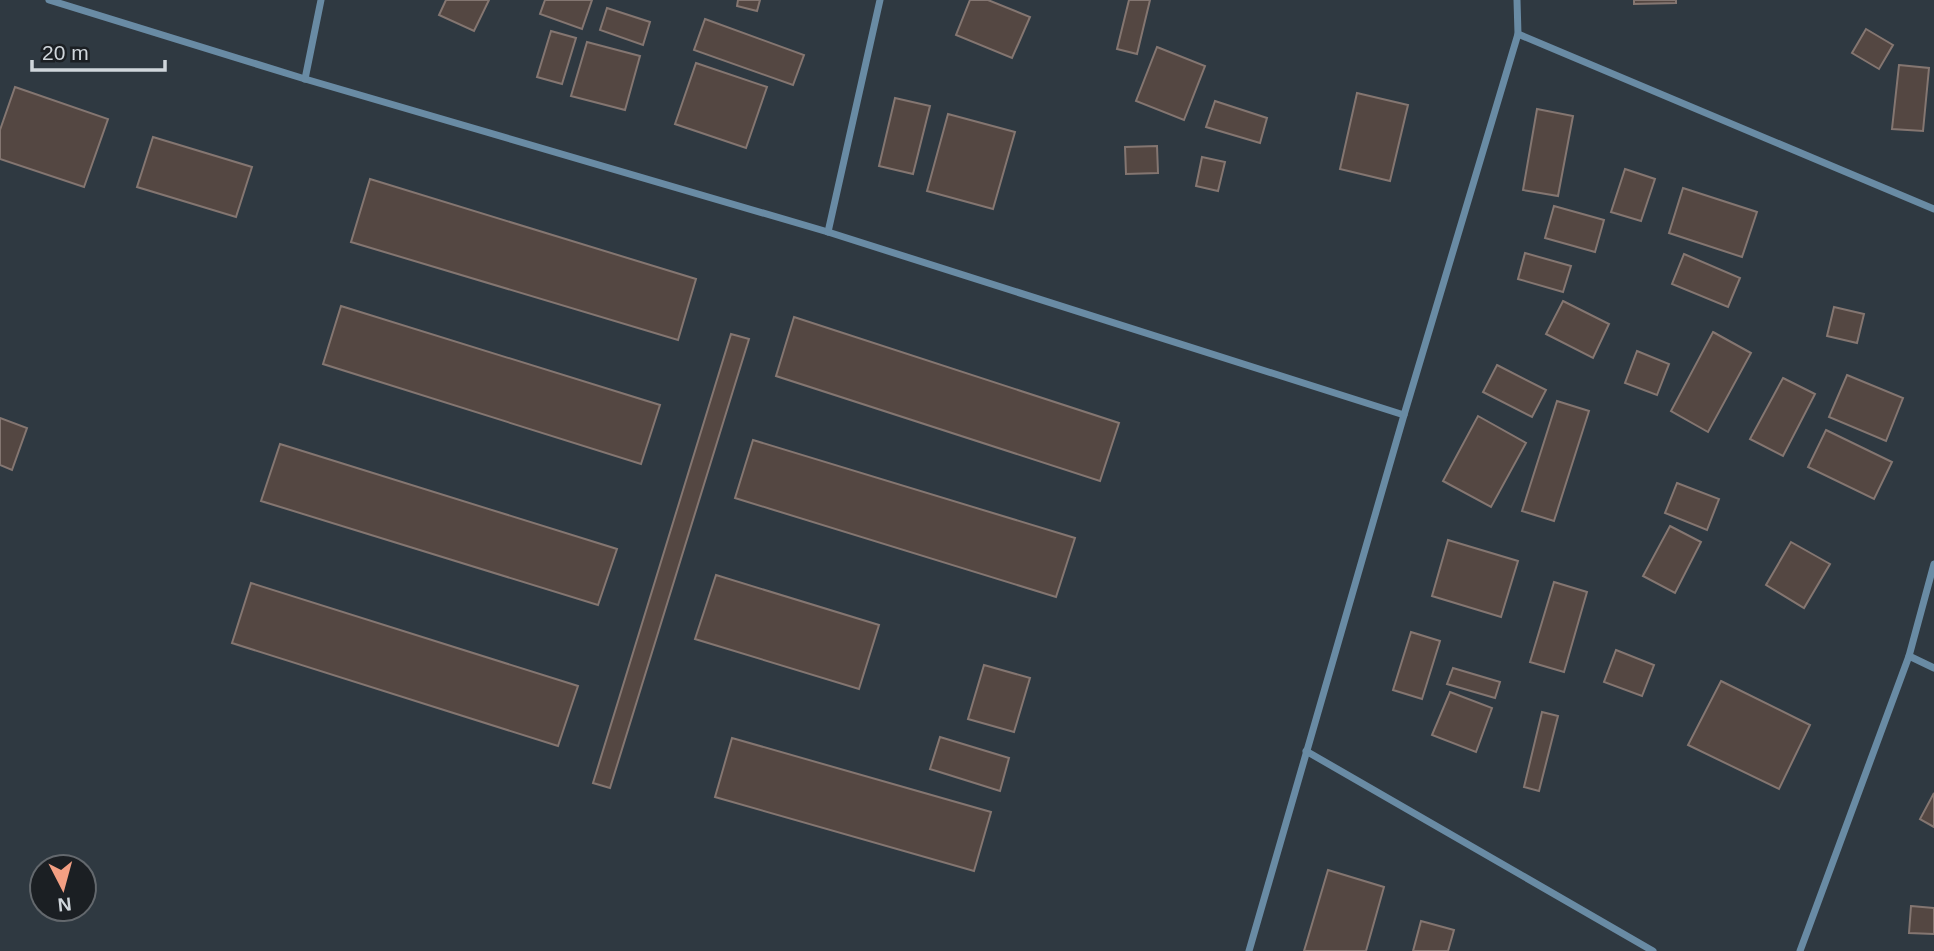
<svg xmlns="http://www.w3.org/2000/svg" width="1934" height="951" viewBox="0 0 1934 951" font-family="Arial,sans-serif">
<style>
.building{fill:#544742;stroke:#847671;stroke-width:2}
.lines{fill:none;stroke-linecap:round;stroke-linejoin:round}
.street{stroke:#698ba4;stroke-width:7}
</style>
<rect width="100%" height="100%" fill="#2f3941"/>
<!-- building -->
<g class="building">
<polygon points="446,0 489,0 474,31 439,15"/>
<polygon points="545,0 592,0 582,29 540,14"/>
<polygon points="738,0 760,0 757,11 737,6"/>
<polygon points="970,0 988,0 1030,17 1012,58 956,35"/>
<polygon points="1129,0 1150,0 1137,54 1117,49"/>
<polygon points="1634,0 1676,0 1676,3 1634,4"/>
<polygon points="607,8 650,22 643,45 600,30"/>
<polygon points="705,19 804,55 793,85 694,50"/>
<polygon points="1866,29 1893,45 1879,69 1852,53"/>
<polygon points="551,31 576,38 562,84 537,77"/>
<polygon points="587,42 640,56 625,110 571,96"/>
<polygon points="1157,47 1205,66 1184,120 1136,101"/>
<polygon points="696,63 767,87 746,148 675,124"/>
<polygon points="1899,65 1929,68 1923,131 1892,129"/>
<polygon points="15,87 108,119 84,187 0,159 0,130"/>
<polygon points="1357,93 1408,105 1390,181 1340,169"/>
<polygon points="895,98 930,106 913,174 879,166"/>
<polygon points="1215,101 1267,118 1260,143 1206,127"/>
<polygon points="1537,109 1573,116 1558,196 1523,190"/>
<polygon points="948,114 1015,132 993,209 927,191"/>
<polygon points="153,137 252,167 236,217 137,187"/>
<polygon points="1157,146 1158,173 1126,174 1125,147"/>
<polygon points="1202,157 1225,162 1218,191 1196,186"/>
<polygon points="1625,169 1655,179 1641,221 1611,212"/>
<polygon points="370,179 696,279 678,340 351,242"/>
<polygon points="1683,188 1757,212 1742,257 1669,233"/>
<polygon points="1554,206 1604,220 1595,252 1545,238"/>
<polygon points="1525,253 1571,266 1563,292 1518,279"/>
<polygon points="1684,254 1740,278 1728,307 1672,284"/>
<polygon points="1563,301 1609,324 1593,358 1546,334"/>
<polygon points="341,306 660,405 641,464 323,364"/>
<polygon points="1834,307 1864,314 1857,343 1827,336"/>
<polygon points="794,317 1119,423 1100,481 776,376"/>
<polygon points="1713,332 1751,353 1708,432 1671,411"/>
<polygon points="731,334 749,339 610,788 593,783"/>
<polygon points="1637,351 1669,364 1657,395 1625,383"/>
<polygon points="1497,365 1546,390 1532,417 1483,392"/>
<polygon points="1847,375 1903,398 1886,441 1829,417"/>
<polygon points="1783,378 1815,394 1783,456 1750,439"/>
<polygon points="1557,401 1589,411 1554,521 1522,511"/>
<polygon points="1478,416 1526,443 1491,507 1443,481"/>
<polygon points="0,418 27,428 12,470 0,465"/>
<polygon points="1826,430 1892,462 1874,499 1808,467"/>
<polygon points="753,440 1075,538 1056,597 735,498"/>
<polygon points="280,444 617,549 598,605 261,501"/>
<polygon points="1677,483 1719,499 1707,530 1665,513"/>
<polygon points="1670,526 1701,542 1675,593 1643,576"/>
<polygon points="1448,540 1518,561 1501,617 1432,596"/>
<polygon points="1791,542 1830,564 1804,608 1766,585"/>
<polygon points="716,575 879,625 859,689 695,639"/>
<polygon points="1554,582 1587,592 1564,672 1530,662"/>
<polygon points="251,583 578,686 558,746 232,643"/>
<polygon points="1411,632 1440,641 1422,699 1393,690"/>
<polygon points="1616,650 1654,665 1642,696 1604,682"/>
<polygon points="984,665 1030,678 1014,732 968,719"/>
<polygon points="1453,668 1500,682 1495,698 1447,684"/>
<polygon points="1721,681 1810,725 1779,789 1688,745"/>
<polygon points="1450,692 1492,708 1476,752 1432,735"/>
<polygon points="1542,712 1558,716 1539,791 1524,787"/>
<polygon points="940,737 1009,758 1000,791 930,769"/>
<polygon points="732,738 991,812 974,871 715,797"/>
<polygon points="1934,793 1934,827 1920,819"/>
<polygon points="1328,870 1384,887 1366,951 1304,951"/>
<polygon points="1911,906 1934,908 1934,934 1909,933"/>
<polygon points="1421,921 1454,930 1448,951 1413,951"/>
</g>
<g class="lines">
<!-- street -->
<g class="street">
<polyline points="49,0 305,79 828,232 1404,415"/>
<polyline points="1518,34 1934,209"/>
<polyline points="305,79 321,0"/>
<polyline points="828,232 880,0"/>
<polyline points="1909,656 1934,668"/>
<polyline points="1306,751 1653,951"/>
<polyline points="1249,951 1404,415 1518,34 1517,0"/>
<polyline points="1800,951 1909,656 1934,564"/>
</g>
</g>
<!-- north arrow -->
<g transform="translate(63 888) rotate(174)"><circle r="33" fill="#1b1f23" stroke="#63686d" stroke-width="2"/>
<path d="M0-5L12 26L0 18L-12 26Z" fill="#f39f83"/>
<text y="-10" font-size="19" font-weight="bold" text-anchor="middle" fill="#d0d6db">N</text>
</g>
<!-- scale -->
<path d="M32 60v10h133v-10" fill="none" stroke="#d0d6db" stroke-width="3.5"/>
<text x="42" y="60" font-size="21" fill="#d0d6db" stroke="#1b1f23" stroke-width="5" paint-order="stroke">20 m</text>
</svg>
